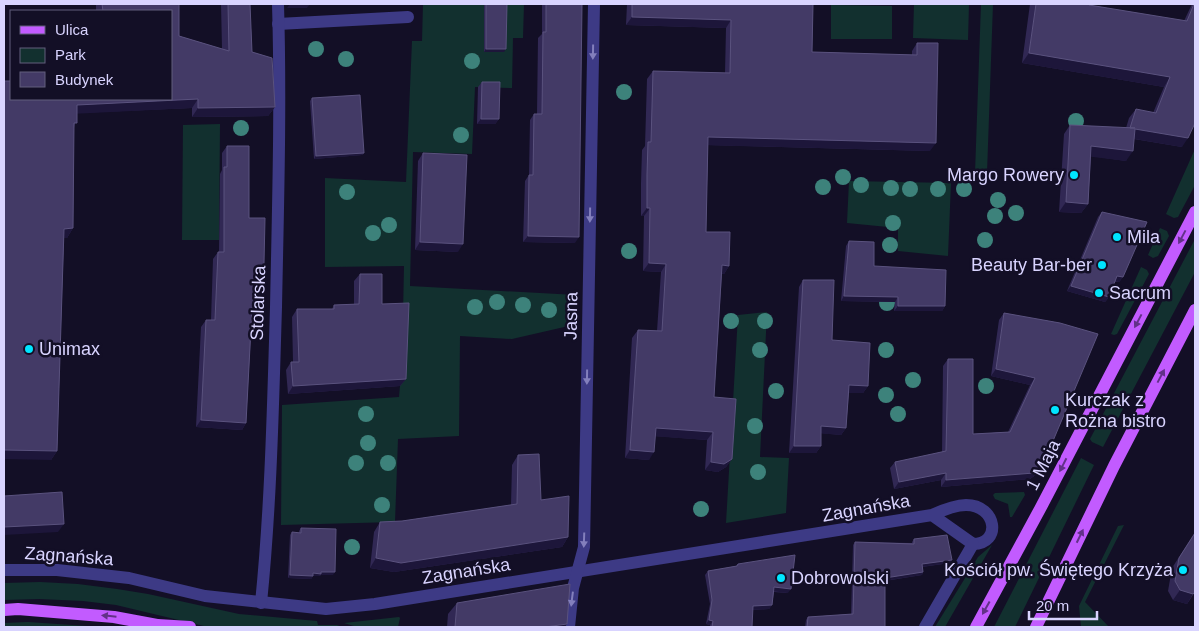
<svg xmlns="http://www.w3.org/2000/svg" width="1199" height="631" viewBox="0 0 1199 631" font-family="Arial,sans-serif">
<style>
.green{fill:#12302f}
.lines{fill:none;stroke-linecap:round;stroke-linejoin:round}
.minor{stroke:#3d3a85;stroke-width:12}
.major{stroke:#c25bff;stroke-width:12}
.tree{fill:#3d827b}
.wall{fill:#312854}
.shaded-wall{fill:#1d163a}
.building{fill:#433a66;stroke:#5a527e}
.oneway{fill:#837fbc}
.oneway2{fill:#623188}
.poi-dot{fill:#00e5ff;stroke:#130f26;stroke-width:2}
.labels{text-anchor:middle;stroke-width:5;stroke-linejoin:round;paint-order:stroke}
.poi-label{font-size:18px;fill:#d9d4ff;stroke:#130f26;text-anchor:start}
.street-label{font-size:18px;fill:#d9d4ff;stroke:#130f26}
</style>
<rect width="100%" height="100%" fill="#130f26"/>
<!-- green -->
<g class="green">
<polygon points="423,4 524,4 523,38 513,38 512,88 475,87 472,154 413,152 410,286 576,295 573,325 512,339 460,336 459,436 398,439 395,522 281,525 282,405 399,397 402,363 404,266 325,267 325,178 406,182 412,41 422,41"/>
<polygon points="914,4 969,4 968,40 913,38"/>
<polygon points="981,4 993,4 987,173 975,173"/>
<polygon points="831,5 892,6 892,39 831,39"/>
<polygon points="220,124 219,240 182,240 183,125"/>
<polygon points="1195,149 1195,185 1178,217 1174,218 1166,214"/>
<polygon points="849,181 951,183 948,256 898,251 898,228 847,223"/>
<polygon points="1160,228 1167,231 1169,236 1158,256 1153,258 1148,255"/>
<polygon points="1195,239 1195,272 1103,447 1092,442 1090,439"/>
<polygon points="1141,267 1147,270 1149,274 1117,334 1114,335 1111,334"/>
<polygon points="767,312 760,457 789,458 786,513 726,523 738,315"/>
<polygon points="1081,458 1094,465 1015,627 994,627"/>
<polygon points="1024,492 1025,495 1012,517 1010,517 1008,504 995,499 993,495 995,493"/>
<polygon points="1124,525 1085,602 1109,627 1081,627 1079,606 1118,526"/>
<polygon points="992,545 945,627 935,627 978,557"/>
<polygon points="40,582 78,584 117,589 148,594 239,614 317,621 318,625 337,625 342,627 208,627 116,605 83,601 39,599 4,600 4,583"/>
<polygon points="399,617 400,618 398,627 357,627 344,623"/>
<polygon points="28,622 102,627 4,627 4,623"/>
</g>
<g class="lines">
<!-- minor -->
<g class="minor">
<polyline points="278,24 408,17"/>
<path d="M4,570H57L129,578L205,596L326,609L375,604L932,515L973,544C1002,544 997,505 966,505C955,505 943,510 932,515"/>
<path d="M261,603C271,504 273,406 276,307C278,206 281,105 278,4"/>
<polyline points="569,627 573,588 584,547 594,4"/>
<polyline points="925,627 973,544"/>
</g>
<!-- major -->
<g class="major">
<polyline points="4,610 18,609 114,617 157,625 161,627"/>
<polyline points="157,625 190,627"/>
<polyline points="976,627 1040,509 1195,212"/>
<polyline points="1036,627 1114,466 1195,310"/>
</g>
</g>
<!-- trees -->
<g class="tree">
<circle cx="316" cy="49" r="8"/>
<circle cx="346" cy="59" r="8"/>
<circle cx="472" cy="61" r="8"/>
<circle cx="624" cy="92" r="8"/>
<circle cx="1076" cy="121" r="8"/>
<circle cx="241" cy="128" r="8"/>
<circle cx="461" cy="135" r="8"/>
<circle cx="843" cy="177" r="8"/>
<circle cx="861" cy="185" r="8"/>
<circle cx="823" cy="187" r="8"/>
<circle cx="891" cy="188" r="8"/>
<circle cx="910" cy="189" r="8"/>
<circle cx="938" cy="189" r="8"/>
<circle cx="964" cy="189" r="8"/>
<circle cx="347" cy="192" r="8"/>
<circle cx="998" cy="200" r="8"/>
<circle cx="1016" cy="213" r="8"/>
<circle cx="995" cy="216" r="8"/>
<circle cx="893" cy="223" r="8"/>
<circle cx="389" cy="225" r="8"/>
<circle cx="373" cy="233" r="8"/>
<circle cx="985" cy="240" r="8"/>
<circle cx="890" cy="245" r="8"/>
<circle cx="629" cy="251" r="8"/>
<circle cx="497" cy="302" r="8"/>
<circle cx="887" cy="303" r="8"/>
<circle cx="523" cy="305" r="8"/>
<circle cx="475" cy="307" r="8"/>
<circle cx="549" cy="310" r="8"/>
<circle cx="731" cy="321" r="8"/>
<circle cx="765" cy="321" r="8"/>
<circle cx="760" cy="350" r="8"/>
<circle cx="886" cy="350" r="8"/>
<circle cx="913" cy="380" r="8"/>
<circle cx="986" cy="386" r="8"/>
<circle cx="776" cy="391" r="8"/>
<circle cx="886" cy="395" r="8"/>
<circle cx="366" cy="414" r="8"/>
<circle cx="898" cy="414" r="8"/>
<circle cx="755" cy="426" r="8"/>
<circle cx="368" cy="443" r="8"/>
<circle cx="356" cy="463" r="8"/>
<circle cx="388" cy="463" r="8"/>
<circle cx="758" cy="472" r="8"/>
<circle cx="382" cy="505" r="8"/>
<circle cx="701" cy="509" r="8"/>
<circle cx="352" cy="547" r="8"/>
</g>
<!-- wall -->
<g class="wall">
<polygon points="96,4 179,4 179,36 222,49 221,4 250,4 252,52 275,107 268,116 192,117 192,108 77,113 74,128 73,228 67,238 64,238 57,451 51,460 4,81 171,99 171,11 96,11"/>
<polygon points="484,4 507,4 504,52 484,52"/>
<polygon points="542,4 582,4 575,243 523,242 525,181 529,175 530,120 534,114 537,114 538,38 542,34"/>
<polygon points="627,4 813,4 812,52 912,55 912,51 917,43 930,151 708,145 706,232 729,266 724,274 722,274 714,397 732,459 726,467 718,472 705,470 707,440 655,436 649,460 625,458 632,338 638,330 657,331 661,272 643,271 644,216 641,216 641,183 642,150 645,146 647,79 653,71 725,73 726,28 626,25"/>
<polygon points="1030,4 1090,4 1089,5 1184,21 1192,4 1195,4 1182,147 1134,139 1126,161 1091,156 1088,204 1081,213 1059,212 1064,134 1070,125 1126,128 1129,118 1136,109 1153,113 1164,87 1022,63"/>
<polygon points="482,82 499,119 495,124 477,124 478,87"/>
<polygon points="312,98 364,153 362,155 314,159 310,101"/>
<polygon points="227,146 249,218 258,316 252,316 246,423 242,430 196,427 201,327 206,320 211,320 213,259 218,252 219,252 220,174 222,170 222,153"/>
<polygon points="423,153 458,252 415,250 418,161"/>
<polygon points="1102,212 1123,277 1119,282 1115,282 1109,297 1105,302 1067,291 1098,217"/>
<polygon points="849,241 874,266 945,306 942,311 894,311 895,302 841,301 846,246"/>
<polygon points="360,274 382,304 406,379 400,386 288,394 286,370 291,362 293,362 292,317 297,309 332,309 334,305 354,304 354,281"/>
<polygon points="803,280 832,340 868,386 863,393 849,393 846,428 841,435 821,433 821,446 816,453 789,453 799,287"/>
<polygon points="1004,313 1060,323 1037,474 1030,479 941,487 941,480 894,489 890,468 895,462 942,452 943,366 948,359 973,434 1008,432 1030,385 991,376 999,320"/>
<polygon points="518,455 541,500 568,537 562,547 394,572 370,568 374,532 380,522 402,521 511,505 512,465"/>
<polygon points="301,528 333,575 321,575 319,576 313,576 311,579 288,578 290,535 292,532 299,533 299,531"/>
<polygon points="1195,532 1195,592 1187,604 1173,600 1168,591 1172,568"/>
<polygon points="914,539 952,560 950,563 922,567 923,572 922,575 885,581 885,627 805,627 806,620 808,617 851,614 853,545 855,542 912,543 912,542"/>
<polygon points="738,564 788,593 774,592 772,605 769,609 752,610 752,627 710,627 710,625 706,624 710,604 705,575 708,571 736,566"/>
<polygon points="457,603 565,627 447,627 448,614"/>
</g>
<!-- shaded-wall -->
<g class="shaded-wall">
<polygon points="290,4 310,4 307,8 287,8"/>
<polygon points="632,17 731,20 726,28 626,25"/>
<polygon points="486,49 506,49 504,52 484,52"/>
<polygon points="1029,53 1170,77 1164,87 1022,63"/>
<polygon points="198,99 192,108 71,114 77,105"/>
<polygon points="275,107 268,116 192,117 198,108"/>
<polygon points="481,119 499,119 495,124 477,124"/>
<polygon points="1135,129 1188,138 1182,147 1129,138"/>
<polygon points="708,137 936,143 930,151 702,145"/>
<polygon points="1091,146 1133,151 1126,161 1085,156"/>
<polygon points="364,153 362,155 314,159 316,156"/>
<polygon points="1066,202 1088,204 1081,213 1059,212"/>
<polygon points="647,208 650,208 644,216 641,216"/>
<polygon points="73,228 67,238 58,238 64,229"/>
<polygon points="528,236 579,237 575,243 523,242"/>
<polygon points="420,242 463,244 458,252 415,250"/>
<polygon points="649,263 666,264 661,272 643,271"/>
<polygon points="722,265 729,266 724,274 717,273"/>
<polygon points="1117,276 1123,277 1119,282 1113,281"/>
<polygon points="1071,286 1109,297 1105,302 1067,291"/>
<polygon points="844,296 898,297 895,302 841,301"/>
<polygon points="898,306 945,306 942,311 894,311"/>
<polygon points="252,308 263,309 258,316 247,315"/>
<polygon points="996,369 1035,378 1030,385 991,376"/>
<polygon points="406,379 400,386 288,394 293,386"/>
<polygon points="849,385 868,386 863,393 844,393"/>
<polygon points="201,420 246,423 242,430 196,427"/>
<polygon points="821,426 846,428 841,435 816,433"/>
<polygon points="656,428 713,432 707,440 650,436"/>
<polygon points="794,446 821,446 816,453 789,453"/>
<polygon points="4,450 57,451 51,460 4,459"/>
<polygon points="630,450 654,452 649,460 625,458"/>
<polygon points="732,459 726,467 718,472 705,470 711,462"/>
<polygon points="1042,467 1037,474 1030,479 941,487 946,480"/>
<polygon points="946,473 941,480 894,489 899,482"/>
<polygon points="64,524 58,532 4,535 4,527"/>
<polygon points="568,537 562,547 394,572 370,568 376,558"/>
<polygon points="952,560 950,563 920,567 922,564"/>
<polygon points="321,572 335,572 333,575 321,575 319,576 313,576 311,579 288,578 290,575 313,573"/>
<polygon points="923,572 922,575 883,581 885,578"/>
<polygon points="774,587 791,589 788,593 771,591"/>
<polygon points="1180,590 1193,594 1187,604 1173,600"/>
<polygon points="772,605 769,609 750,610 753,606"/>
<polygon points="709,620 713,621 710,625 706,624"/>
<polygon points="567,624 565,627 545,627"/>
</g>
<!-- building -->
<g class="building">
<polygon points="102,4 179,4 179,36 229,51 228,4 250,4 252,52 272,58 275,107 198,108 198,99 77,105 77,123 74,123 73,228 64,229 57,451 4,450 4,81 11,81 11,99 171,99 171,11 103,11"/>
<polygon points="486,4 507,4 506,49 486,49"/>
<polygon points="546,4 582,4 579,237 528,236 529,175 533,175 534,114 542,114 543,32 546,32"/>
<polygon points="632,4 813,4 812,52 917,55 917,43 938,43 936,143 708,137 706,232 730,232 729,266 722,265 714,397 736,399 732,459 724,464 711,462 713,432 656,428 654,452 630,450 638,330 662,331 666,264 649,263 650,208 647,208 647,175 648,142 651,142 653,71 730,73 731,20 632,17"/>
<polygon points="1036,4 1090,4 1089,5 1187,21 1194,4 1195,4 1195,123 1188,138 1135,129 1133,151 1091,146 1088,204 1066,202 1070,125 1135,128 1130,128 1136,109 1156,113 1170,77 1029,53"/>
<polygon points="482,82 500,82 499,119 481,119"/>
<polygon points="360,95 364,153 316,156 312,98"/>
<polygon points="227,146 249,146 249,218 265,218 263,309 252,308 246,423 201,420 206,320 215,320 218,252 224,252 224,167 227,167"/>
<polygon points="423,153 467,155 463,244 420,242"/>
<polygon points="1102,212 1147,222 1123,277 1117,276 1109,297 1071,286"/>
<polygon points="849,241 874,242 874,266 946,270 945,306 898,306 898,297 844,296"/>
<polygon points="360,274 382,274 382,304 409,303 406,379 293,386 291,362 299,362 297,309 334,309 334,305 359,304"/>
<polygon points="803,280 834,280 832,340 870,343 868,386 849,385 846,428 821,426 821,446 794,446"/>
<polygon points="1004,313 1060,323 1098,334 1042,467 1034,473 946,480 946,473 899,482 895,462 946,451 948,359 973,359 973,434 1010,432 1035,378 996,369"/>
<polygon points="539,454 541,500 569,496 568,537 401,563 376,558 380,522 402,521 517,504 518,455"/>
<polygon points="62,492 64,524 4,527 4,496"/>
<polygon points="301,528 336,529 335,572 321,572 321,574 313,573 313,576 290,575 292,532 301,533"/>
<polygon points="1195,533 1195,592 1193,594 1180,590 1175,581 1179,558"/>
<polygon points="947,535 952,560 922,564 923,572 885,578 885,627 807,627 808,617 853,614 855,542 914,544 914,539"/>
<polygon points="795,555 791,589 774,587 772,605 753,606 752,627 712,627 713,621 709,620 712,600 708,571 737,566 738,564"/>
<polygon points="570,584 567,624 545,627 455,627 457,603"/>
</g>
<!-- one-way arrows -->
<defs><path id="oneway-solid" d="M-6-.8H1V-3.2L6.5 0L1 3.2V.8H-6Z" transform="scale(1.25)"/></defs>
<g class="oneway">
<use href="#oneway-solid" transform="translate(593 52) rotate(91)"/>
<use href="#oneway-solid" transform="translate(590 215) rotate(91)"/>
<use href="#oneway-solid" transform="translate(587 377) rotate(91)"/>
<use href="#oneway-solid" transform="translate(584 540) rotate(92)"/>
<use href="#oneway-solid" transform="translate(572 599) rotate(97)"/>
</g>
<g class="oneway2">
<use href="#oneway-solid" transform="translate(1182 237) rotate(118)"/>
<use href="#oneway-solid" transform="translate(1138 321) rotate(118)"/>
<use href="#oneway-solid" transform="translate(1161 376) rotate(-62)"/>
<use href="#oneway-solid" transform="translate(1063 465) rotate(117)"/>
<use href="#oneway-solid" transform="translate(1080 536) rotate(-64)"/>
<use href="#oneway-solid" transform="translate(986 608) rotate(119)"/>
<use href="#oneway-solid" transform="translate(109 616) rotate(-174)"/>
</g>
<!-- markers -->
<g class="poi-dot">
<circle cx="1074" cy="175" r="5"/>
<circle cx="1117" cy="237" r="5"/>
<circle cx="1102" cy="265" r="5"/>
<circle cx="1099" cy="293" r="5"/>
<circle cx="29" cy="349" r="5"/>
<circle cx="1055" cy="410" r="5"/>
<circle cx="1183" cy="570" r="5"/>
<circle cx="781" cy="578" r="5"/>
</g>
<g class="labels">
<!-- poi labels -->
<g class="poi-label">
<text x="1064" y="181" text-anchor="end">Margo Rowery</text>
<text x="1127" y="243">Mila</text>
<text x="1092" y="271" text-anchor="end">Beauty Bar-ber</text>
<text x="1109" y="299">Sacrum</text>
<text x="39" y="355">Unimax</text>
<text x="1065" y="406">Kurczak z<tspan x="1065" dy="21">Rożna bistro</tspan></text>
<text x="1173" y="576" text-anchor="end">Kościół pw. Świętego Krzyża</text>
<text x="791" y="584">Dobrowolski</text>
</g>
<!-- street labels -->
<g class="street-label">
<text transform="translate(258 303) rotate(-88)" y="6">Stolarska</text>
<text transform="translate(571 316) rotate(-89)" y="6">Jasna</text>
<text transform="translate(1043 465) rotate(-63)" y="6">1 Maja</text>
<text transform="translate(866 508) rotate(-10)" y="6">Zagnańska</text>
<text transform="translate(69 556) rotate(4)" y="6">Zagnańska</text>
<text transform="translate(466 571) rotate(-9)" y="6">Zagnańska</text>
</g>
</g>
<!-- border -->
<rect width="1199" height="631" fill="none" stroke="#d9d4ff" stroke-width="10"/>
<!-- legend -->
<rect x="10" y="10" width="162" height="90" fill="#130f26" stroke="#625e7d"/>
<rect x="20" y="26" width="25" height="8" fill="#c25bff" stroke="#625e7d"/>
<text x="55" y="35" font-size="15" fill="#d9d4ff">Ulica</text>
<rect x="20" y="48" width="25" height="15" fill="#12302f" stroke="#625e7d"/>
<text x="55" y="60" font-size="15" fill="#d9d4ff">Park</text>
<rect x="20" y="72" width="25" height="15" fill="#433a66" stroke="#625e7d"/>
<text x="55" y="85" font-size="15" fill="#d9d4ff">Budynek</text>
<!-- scale -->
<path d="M1029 611v8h68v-8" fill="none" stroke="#d9d4ff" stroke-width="2.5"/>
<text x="1036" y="611" font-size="15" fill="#d9d4ff" stroke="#130f26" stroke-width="4" paint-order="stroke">20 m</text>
</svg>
